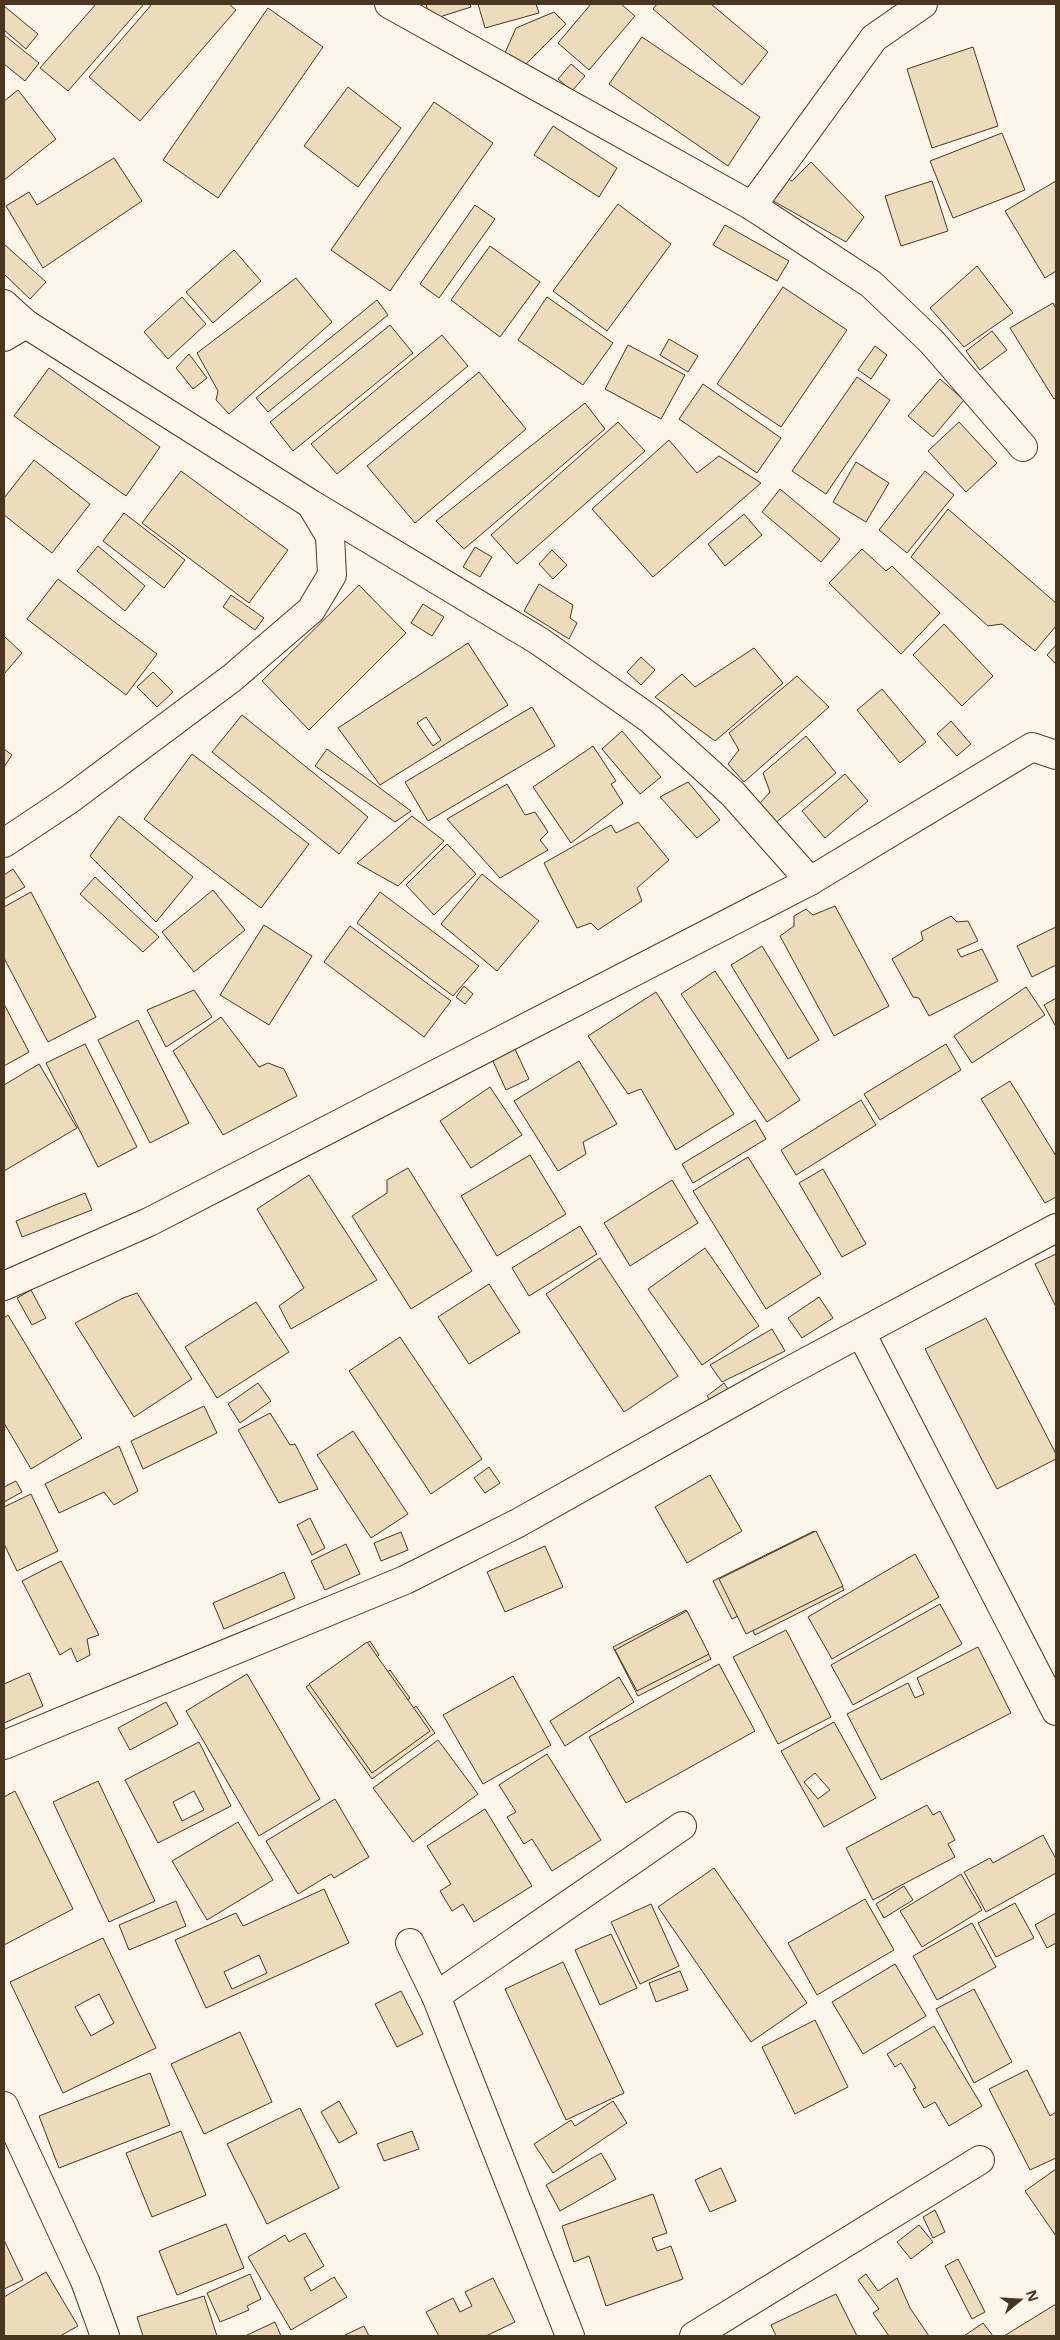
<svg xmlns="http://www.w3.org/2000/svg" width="1060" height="2340" viewBox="0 0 1060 2340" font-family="'Open Sans',sans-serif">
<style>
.building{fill:#ecdcbc;stroke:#4a3520;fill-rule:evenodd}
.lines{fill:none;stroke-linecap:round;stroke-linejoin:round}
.street-casing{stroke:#4a3520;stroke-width:30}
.street{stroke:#fbf6e9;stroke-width:28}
</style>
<rect width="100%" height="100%" fill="#fbf6e9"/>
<!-- building -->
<g class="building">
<polygon points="96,4 144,4 68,91 40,68"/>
<polygon points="152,4 229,4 236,10 140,121 89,77"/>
<polygon points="426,4 470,4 471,7 430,20"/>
<polygon points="478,4 536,4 539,13 485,28"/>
<polygon points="591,4 621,4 635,16 589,70 558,43"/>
<polygon points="657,4 711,4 768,52 742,85 653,9"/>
<polygon points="4,6 38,34 26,49 4,30"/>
<polygon points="268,8 323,47 218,198 163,160"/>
<polygon points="554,12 566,24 521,69 505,53 516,28"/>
<polygon points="4,35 39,63 25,81 4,64"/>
<polygon points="642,37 760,117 728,166 609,84"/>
<polygon points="973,47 998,126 932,148 907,69"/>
<polygon points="571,64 585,76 572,91 558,79"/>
<polygon points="348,87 401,128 358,187 304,146"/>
<polygon points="18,90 56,139 4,180 4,101"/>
<polygon points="434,102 493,143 390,291 331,250"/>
<polygon points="553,126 617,168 599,197 534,155"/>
<polygon points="1002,133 1025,190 953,218 930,161"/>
<polygon points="114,158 142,201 43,268 6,206 29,192 37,205"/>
<polygon points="811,162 864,217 846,242 768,198 783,176 792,181"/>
<polygon points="932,181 948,231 901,246 885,196"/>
<polygon points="1056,181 1056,271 1045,278 1005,211"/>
<polygon points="618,204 671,244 607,331 553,291"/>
<polygon points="475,205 495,219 439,298 420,284"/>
<polygon points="725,225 789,261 777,281 713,245"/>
<polygon points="4,244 46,282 30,299 4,274"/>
<polygon points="490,246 540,282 500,337 451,300"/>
<polygon points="234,250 261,281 213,323 186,292"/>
<polygon points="977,266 1013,313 964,347 930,308"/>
<polygon points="296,278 332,322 229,414 216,400 218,391 197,353"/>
<polygon points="783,287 847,330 781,427 717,384"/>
<polygon points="182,297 206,324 168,359 144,332"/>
<polygon points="547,297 613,343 583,385 518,340"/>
<polygon points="377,300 388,315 268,412 256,398"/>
<polygon points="1053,303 1056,309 1056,397 1054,399 1010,328"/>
<polygon points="390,325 413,353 293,451 270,422"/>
<polygon points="992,331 1007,350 980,370 966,351"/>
<polygon points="442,335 468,366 337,474 311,444"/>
<polygon points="669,339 698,356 688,372 660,355"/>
<polygon points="628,345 685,375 661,419 605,389"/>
<polygon points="875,346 887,355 871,379 858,370"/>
<polygon points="189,354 207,378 193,389 176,368"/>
<polygon points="49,368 160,447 126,496 14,416"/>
<polygon points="479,372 526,429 415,523 367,466"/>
<polygon points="857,377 890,400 826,494 792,471"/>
<polygon points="940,379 964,400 933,437 908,416"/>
<polygon points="703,384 781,438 757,473 679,419"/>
<polygon points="585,403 605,429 464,549 436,521"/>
<polygon points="618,422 645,451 517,564 491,535"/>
<polygon points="959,422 997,463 966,492 928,451"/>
<polygon points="669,440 697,473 719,456 761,483 653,577 592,509"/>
<polygon points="34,460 90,504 52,553 4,515 4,498"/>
<polygon points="856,462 889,483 866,522 833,502"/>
<polygon points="181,471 288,550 249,603 142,523"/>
<polygon points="925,471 954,495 907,553 879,530"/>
<polygon points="780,489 840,539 821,562 762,512"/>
<polygon points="948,509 1056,603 1056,626 1035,651 1002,624 988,626 911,557"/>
<polygon points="124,513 185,560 164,588 103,541"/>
<polygon points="744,514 762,535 725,566 708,544"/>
<polygon points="98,546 145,586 125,611 77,571"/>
<polygon points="475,547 492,557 480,577 463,567"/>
<polygon points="862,549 886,571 892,566 940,613 901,654 829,583"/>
<polygon points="552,550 567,565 553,579 539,564"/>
<polygon points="58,579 157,654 126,695 27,619"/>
<polygon points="539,584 573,605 570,618 577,623 569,639 524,611"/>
<polygon points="359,585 406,633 309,730 262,681"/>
<polygon points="231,595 264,618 255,630 223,607"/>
<polygon points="423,604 444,617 432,636 411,623"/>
<polygon points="944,624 993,676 962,706 913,655"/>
<polygon points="4,636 22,653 4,674"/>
<path d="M468,643L508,705L380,785L338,728ZM426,717L441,740L433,746L417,723Z"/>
<polygon points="1056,645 1056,664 1047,655"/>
<polygon points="754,648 783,683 715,741 655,697 682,674 695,687"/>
<polygon points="641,657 655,670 641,685 627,672"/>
<polygon points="153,672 173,692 157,707 137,687"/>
<polygon points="797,676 829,707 744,782 728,764 739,750 729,733"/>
<polygon points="882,689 926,742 900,763 857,710"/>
<polygon points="532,707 555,746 428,821 405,782"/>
<polygon points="242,715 368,817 339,854 212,752"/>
<polygon points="951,721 971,744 957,756 937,734"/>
<polygon points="622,731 661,777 640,794 602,749"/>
<polygon points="806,736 836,773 774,824 760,803 770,792 763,773"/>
<polygon points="593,746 616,781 611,784 623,803 571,843 533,787"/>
<polygon points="4,749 12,755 4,767"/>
<polygon points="327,749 411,811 395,822 315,766"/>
<polygon points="192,754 309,844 261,908 144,819"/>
<polygon points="845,774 868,801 825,838 802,811"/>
<polygon points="688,782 720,820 697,838 660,797"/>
<polygon points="507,784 525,815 535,812 548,832 540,840 548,850 500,878 447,819"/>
<polygon points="119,816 193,877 156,922 90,856"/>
<polygon points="412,816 444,841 398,886 357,863"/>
<polygon points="638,822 669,860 637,888 642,901 598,930 591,923 577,928 544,863 611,825 616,833"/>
<polygon points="447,844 476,874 434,915 406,885"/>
<polygon points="13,869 25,887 4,899 4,875"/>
<polygon points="482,874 539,921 497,971 441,924"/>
<polygon points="95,877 159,937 143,952 80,894"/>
<polygon points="213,890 245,930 194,972 162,932"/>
<polygon points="31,892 96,1017 48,1042 4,958 4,907"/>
<polygon points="380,892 479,966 453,996 357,923"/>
<polygon points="835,906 889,1006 834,1036 780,936 794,926 794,916 806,909 813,915"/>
<polygon points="951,916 957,922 968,921 978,941 957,950 961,957 982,949 998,981 929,1016 919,998 913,997 892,959 923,940 921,932"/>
<polygon points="264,925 312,956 269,1025 220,995"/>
<polygon points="350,926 451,1001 424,1037 324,962"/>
<polygon points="1056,927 1056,965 1032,977 1017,946"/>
<polygon points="762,946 819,1040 788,1059 731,965"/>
<polygon points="715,971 800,1100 767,1122 681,994"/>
<polygon points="464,986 473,994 465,1004 456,997"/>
<polygon points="1026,987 1045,1015 972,1063 954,1036"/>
<polygon points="194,990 212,1017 166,1047 147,1010"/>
<polygon points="656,992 734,1114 676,1150 641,1089 628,1094 588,1036"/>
<polygon points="1056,998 1056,1027 1044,1005"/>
<polygon points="4,1004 29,1052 4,1066"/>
<polygon points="221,1017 259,1067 268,1063 284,1069 297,1096 223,1135 173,1051"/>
<polygon points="138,1020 189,1123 150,1143 98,1040"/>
<polygon points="85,1044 137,1147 98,1167 46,1063"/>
<polygon points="946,1044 961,1070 880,1120 864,1094"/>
<polygon points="515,1049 529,1079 506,1090 492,1059"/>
<polygon points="579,1061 617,1124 583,1142 586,1154 558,1171 514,1101"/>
<polygon points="39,1064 77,1128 4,1171 4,1085"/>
<polygon points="1010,1081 1056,1156 1056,1197 1045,1203 981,1099"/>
<polygon points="490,1087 522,1135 471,1168 440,1121"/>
<polygon points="861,1100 876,1125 796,1175 781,1150"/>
<polygon points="755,1120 766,1139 693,1183 682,1164"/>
<polygon points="530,1155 566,1214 497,1256 461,1196"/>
<polygon points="748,1157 821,1274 766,1309 693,1191"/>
<polygon points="408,1168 472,1271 411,1309 352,1216 387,1193 387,1180"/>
<polygon points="823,1169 866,1244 842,1257 799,1183"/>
<polygon points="309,1175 377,1280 291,1329 279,1306 304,1288 257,1209"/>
<polygon points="672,1180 698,1223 630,1266 604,1223"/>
<polygon points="85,1193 92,1210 22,1237 16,1221"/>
<polygon points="580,1226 597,1254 529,1296 512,1268"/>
<polygon points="705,1248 759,1326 702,1365 648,1289"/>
<polygon points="1056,1254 1056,1307 1035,1264"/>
<polygon points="600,1258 678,1376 624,1412 546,1294"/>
<polygon points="489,1284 520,1332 469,1364 438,1317"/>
<polygon points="31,1290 46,1318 32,1325 17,1298"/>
<polygon points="137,1293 192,1379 134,1417 75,1323 123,1298"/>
<polygon points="819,1297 833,1318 802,1338 788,1318"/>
<polygon points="256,1302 289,1352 217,1398 185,1347"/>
<polygon points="8,1315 82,1438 31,1469 4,1423 4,1318"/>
<polygon points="986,1318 1056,1454 1056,1459 997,1489 925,1349"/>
<polygon points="772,1329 785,1351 722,1382 710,1365"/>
<polygon points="400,1337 482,1459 431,1494 349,1371"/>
<polygon points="258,1383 271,1401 240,1423 228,1404"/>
<polygon points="724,1383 732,1395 715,1408 707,1396"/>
<polygon points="204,1406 217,1433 143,1469 131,1441"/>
<polygon points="270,1413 290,1445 295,1444 318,1489 279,1503 238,1430"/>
<polygon points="353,1431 408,1514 371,1538 317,1455"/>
<polygon points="119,1446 138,1491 114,1505 104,1492 59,1513 45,1484"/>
<polygon points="489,1467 500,1483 485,1493 474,1478"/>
<polygon points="710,1475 742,1531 687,1563 655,1507"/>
<polygon points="16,1481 22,1492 4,1502 4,1487"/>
<polygon points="31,1494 58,1551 17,1571 4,1544 4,1507"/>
<polygon points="310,1518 325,1548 312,1555 297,1525"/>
<polygon points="814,1531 844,1590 755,1635 744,1613 732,1619 713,1581"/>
<polygon points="816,1531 843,1586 746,1634 719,1579"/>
<polygon points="401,1532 408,1550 381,1561 374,1543"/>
<polygon points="346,1544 360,1574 325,1590 311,1561"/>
<polygon points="545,1546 563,1587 505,1612 487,1572"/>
<polygon points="915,1554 939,1597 832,1659 808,1617"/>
<polygon points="61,1561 99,1635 87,1639 90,1655 77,1662 71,1648 60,1655 22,1581"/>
<polygon points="284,1572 295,1598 224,1629 213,1603"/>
<polygon points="940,1604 962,1644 853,1705 831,1665"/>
<polygon points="686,1610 711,1659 638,1696 613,1647"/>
<polygon points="687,1611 709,1654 637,1691 615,1650"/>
<polygon points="786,1630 831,1717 778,1744 733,1657"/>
<polygon points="370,1641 379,1655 376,1658 386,1673 390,1670 410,1698 389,1713 395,1720 416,1706 435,1733 372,1779 306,1687"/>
<polygon points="367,1642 430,1731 372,1773 309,1684"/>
<polygon points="978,1647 1011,1713 881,1780 847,1714 908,1683 915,1698 924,1694 917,1678"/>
<polygon points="719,1664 755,1731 626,1803 589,1737"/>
<polygon points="29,1673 43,1706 4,1723 4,1684"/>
<polygon points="247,1674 320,1799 259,1836 186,1711"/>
<polygon points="513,1676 551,1745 483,1784 443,1715"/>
<polygon points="619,1677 634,1702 565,1746 550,1721"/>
<polygon points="166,1702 178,1724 130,1750 118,1728"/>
<path d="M834,1722L876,1798L824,1827L781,1751ZM815,1773L830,1790L818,1799L804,1782Z"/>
<polygon points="438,1740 478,1794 413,1842 373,1788"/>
<path d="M199,1742L231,1806L158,1843L125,1780ZM194,1791L204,1810L182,1821L173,1802Z"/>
<polygon points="547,1754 601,1840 552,1871 532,1839 524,1844 507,1817 516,1812 499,1785"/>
<polygon points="98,1781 155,1901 109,1922 53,1802"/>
<polygon points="15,1791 73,1909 4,1945 4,1797"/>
<polygon points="335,1799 369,1857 334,1878 331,1874 298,1894 266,1841"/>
<polygon points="927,1805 933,1815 940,1811 955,1840 948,1844 955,1857 873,1900 846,1848"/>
<polygon points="485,1809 532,1886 474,1922 463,1904 452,1911 440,1891 451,1884 427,1846"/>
<polygon points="238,1822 273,1880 207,1920 172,1861"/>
<polygon points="1043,1835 1056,1859 1056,1873 986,1912 964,1872 990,1858 993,1863"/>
<polygon points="714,1868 807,2003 751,2042 658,1907"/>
<polygon points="961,1874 982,1910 922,1947 900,1911"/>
<polygon points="904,1886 913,1900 884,1918 876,1904"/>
<path d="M324,1889L349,1943L206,2008L175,1940L236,1913L243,1926ZM259,1955L267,1973L232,1989L224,1972Z"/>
<polygon points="865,1899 894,1950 817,1995 788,1943"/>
<polygon points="176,1901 186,1926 129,1950 119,1925"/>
<polygon points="1015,1903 1034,1938 996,1957 978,1923"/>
<polygon points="651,1904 679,1966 640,1984 611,1922"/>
<polygon points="1056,1913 1056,1943 1047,1948 1035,1925"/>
<polygon points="972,1923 996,1967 937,2000 913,1956"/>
<polygon points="611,1934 637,1988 600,2005 575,1950"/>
<path d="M103,1938L156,2048L63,2093L10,1982ZM99,1994L114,2023L91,2036L75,2007Z"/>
<polygon points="563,1962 624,2093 566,2120 505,1989"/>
<polygon points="895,1964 926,2016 863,2054 832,2002"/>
<polygon points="680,1971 688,1990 656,2002 649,1983"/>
<polygon points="974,1989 1012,2062 974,2083 936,2009"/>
<polygon points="401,1991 423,2034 397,2047 375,2004"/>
<polygon points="815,2020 848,2087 795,2114 762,2047"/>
<polygon points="934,2026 982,2106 949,2126 935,2102 924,2108 913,2089 916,2088 901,2063 895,2067 887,2054"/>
<polygon points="240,2032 272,2102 204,2134 171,2064"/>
<polygon points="1027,2070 1050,2116 1056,2112 1056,2158 1030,2170 989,2089"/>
<polygon points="150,2073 170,2125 59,2168 39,2116"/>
<polygon points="339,2101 357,2133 339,2143 321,2112"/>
<polygon points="613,2101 627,2123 553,2173 534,2144 571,2120 575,2126"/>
<polygon points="300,2108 339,2188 267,2224 227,2144"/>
<polygon points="181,2131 206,2195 152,2217 126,2153"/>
<polygon points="412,2131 419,2149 384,2161 377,2144"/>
<polygon points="601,2153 616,2179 560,2211 546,2185"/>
<polygon points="721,2168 736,2201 710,2212 695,2180"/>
<polygon points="1056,2169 1056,2236 1025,2191"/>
<polygon points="653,2194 667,2233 652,2238 657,2251 671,2246 683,2279 606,2306 589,2256 574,2262 562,2226"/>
<polygon points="935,2210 945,2232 933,2238 923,2217"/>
<polygon points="226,2224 244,2268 177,2295 159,2251"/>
<polygon points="919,2225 933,2242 911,2259 897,2242"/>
<polygon points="305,2233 324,2266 304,2278 311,2291 334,2277 347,2297 291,2330 248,2257 285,2235 289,2242"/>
<polygon points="4,2240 23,2280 4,2289"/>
<polygon points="958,2259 985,2312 972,2319 945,2266"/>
<polygon points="46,2272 78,2326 60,2336 4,2336 4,2297"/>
<polygon points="250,2274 261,2299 247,2306 249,2310 220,2322 207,2293"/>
<polygon points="866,2274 878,2291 897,2278 910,2308 929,2336 889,2336 873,2313 879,2309 858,2280"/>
<polygon points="493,2278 515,2322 486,2336 439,2336 426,2312 453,2298 460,2312 472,2306 465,2292"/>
<polygon points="836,2294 857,2336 776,2336 771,2325"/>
<polygon points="204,2296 217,2336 143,2336 137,2317"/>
<polygon points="1056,2304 1056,2336 1004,2336"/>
<polygon points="275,2322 281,2336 245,2336"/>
<polygon points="983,2323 993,2336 964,2336"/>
<polygon points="364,2326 369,2336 343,2336"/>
</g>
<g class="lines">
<!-- street casing -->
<g class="street-casing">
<g id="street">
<polyline points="389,4 752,206 871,284 932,342 1023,447"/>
<polyline points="752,206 874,38 923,4"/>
<polyline points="4,304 26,324 311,504 539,641 650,719 733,794 810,881"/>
<polyline points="4,337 26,324"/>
<polyline points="4,843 70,799 232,678 311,610 332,575 330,536 312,506"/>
<polyline points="4,1286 149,1222 810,881 1032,747 1056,755"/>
<polyline points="861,1333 1056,1711"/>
<polyline points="4,1745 405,1580 518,1523 780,1376 1056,1228"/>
<polyline points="410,1943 436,1996 570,2336"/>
<polyline points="436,1996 682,1826"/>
<polyline points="4,2106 85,2281 105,2336"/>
<polyline points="694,2336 980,2160"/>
</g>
</g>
<!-- street -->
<use href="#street" class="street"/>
</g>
<!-- border -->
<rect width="1060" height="2340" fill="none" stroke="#4a3520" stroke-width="10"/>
<!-- north arrow -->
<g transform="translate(1020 2300) rotate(72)" stroke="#fbf6e9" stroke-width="4" paint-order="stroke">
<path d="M0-4L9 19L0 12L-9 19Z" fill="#4a3520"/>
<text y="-8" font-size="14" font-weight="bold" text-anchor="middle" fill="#4a3520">N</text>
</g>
</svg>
